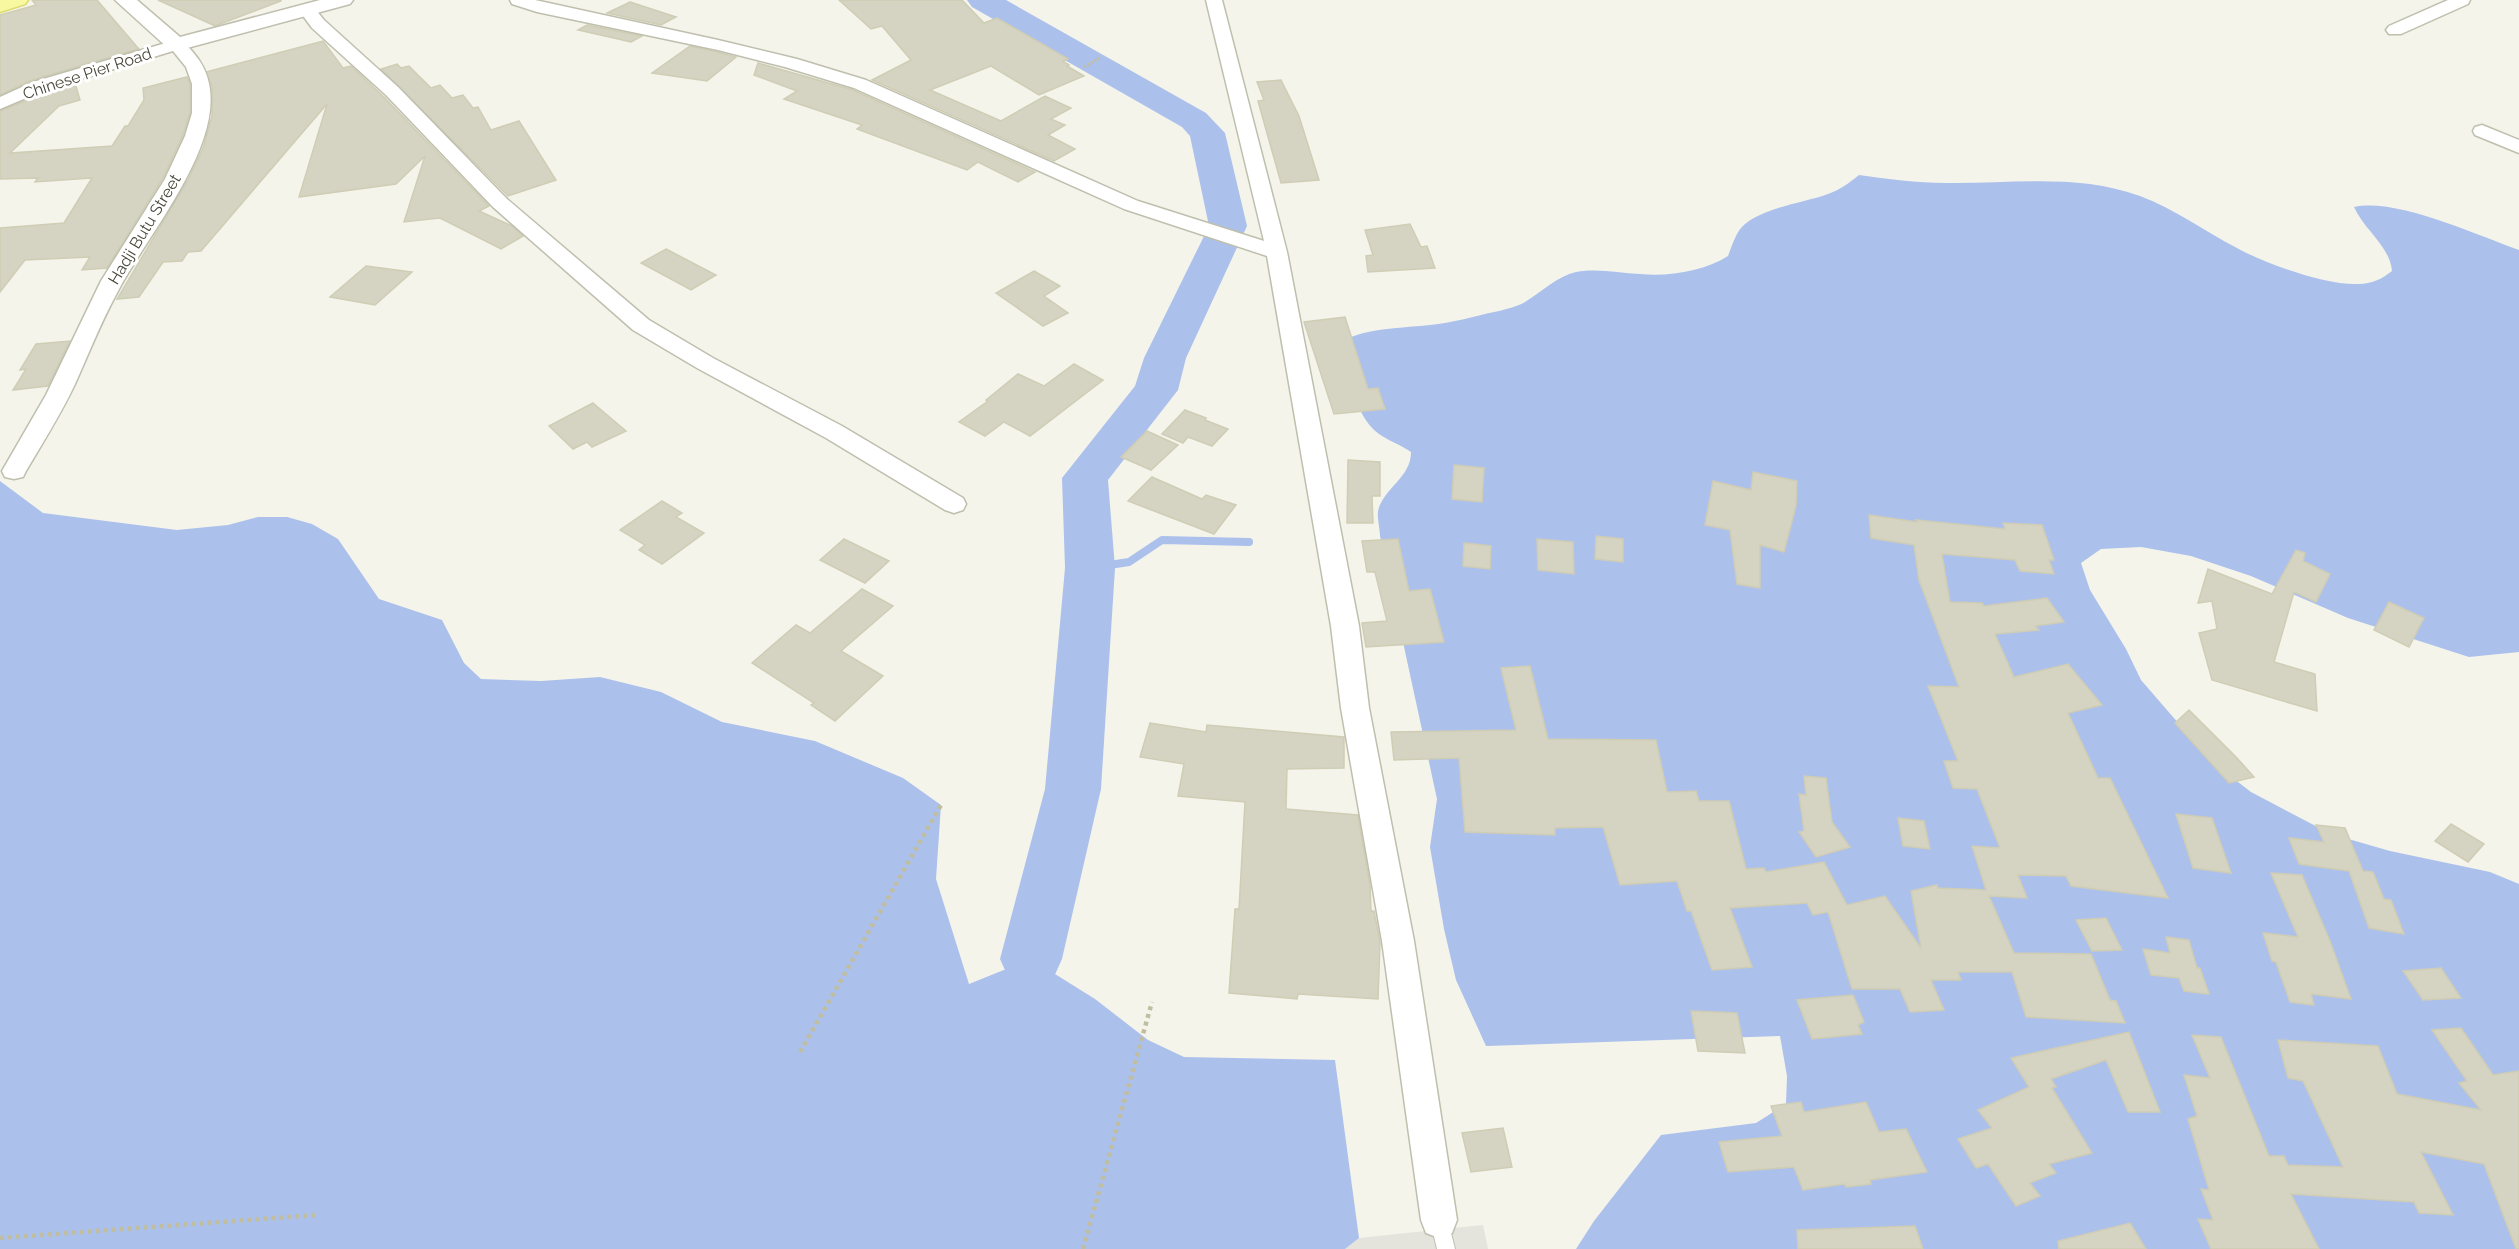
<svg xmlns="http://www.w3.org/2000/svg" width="2519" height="1249" viewBox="0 0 2519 1249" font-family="Raleway,sans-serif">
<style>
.industrial{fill:#e4e3dc}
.water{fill:#acc0ec}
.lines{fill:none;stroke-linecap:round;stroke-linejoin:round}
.stream{stroke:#acc0ec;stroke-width:8}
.river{fill:#acc0ec;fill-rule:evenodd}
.building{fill:#d5d3c1;stroke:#d0cdb5;stroke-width:1.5}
.service-casing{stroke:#bfbfae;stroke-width:2}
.minor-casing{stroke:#bfbfae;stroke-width:3}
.tertiary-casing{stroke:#bfbfae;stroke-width:3}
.primary-casing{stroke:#dddb70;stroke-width:3}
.path-far1{stroke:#c0bea0;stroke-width:3;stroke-dasharray:2 2;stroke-linecap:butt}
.path{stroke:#c0bea0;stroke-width:4.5;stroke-dasharray:4 4;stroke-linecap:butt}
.service{fill:#fff;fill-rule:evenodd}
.minor{fill:#fff;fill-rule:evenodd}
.tertiary{fill:#fff;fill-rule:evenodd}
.primary{fill:#f8f8a0;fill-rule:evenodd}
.labels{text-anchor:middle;stroke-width:6;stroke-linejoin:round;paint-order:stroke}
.far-street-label{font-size:16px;fill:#484739;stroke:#fff}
</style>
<rect width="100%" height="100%" fill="#f4f4eb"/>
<!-- industrial -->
<polygon class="industrial" points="1483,1225 1488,1249 1345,1249 1359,1238"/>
<!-- water -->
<g class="water">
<path d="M1859,175C1888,179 1916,183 1946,183C2011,184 2077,173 2140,196C2175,209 2204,231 2237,248C2264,263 2327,286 2359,284C2371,284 2382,279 2392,271C2390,246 2364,230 2354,207C2397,198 2476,235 2519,250V652L2469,657L2348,618L2251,576L2191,556L2141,547L2101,549L2081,563L2090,590L2126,649L2141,680L2212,762L2251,792L2331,834L2390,851L2490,872L2519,884V1249H1576L1594,1221L1661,1135L1756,1123L1786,1104L1787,1076L1780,1036L1486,1046L1456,980L1444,929L1430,847L1437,799L1380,536C1380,529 1377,518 1378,511C1384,487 1411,478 1411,452C1401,445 1389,441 1379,434C1352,414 1349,370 1343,340C1378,325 1414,329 1450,322C1467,319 1483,314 1499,311C1507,309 1519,306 1525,302C1541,292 1558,276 1576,272C1598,268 1619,273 1640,274C1669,277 1704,271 1728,256C1732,246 1736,231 1745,224C1766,207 1803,203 1828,194C1840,190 1849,183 1859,175Z"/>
<polygon points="0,481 43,513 177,530 228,525 258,517 287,517 312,524 338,539 379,599 442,620 464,663 481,679 541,681 600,677 661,692 722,722 815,741 903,778 941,805 936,879 969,984 1031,959 1095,999 1148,1040 1184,1057 1335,1060 1359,1238 1345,1249 0,1249"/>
</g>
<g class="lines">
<!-- stream -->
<polyline class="stream" points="1090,568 1129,562 1162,540 1249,542"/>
<!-- river -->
<polygon class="river" points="967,0 1006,0 1206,113 1225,133 1247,226 1186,358 1178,390 1108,480 1115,568 1101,789 1062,959 1053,979 1031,987 1009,979 1000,959 1045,789 1065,568 1062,478 1135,386 1144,358 1209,226 1190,136 1182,127 972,7"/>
</g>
<!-- building -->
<g class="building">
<polygon points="32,0 97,0 139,49 32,80 0,95 0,15 36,5"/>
<polygon points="158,0 281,0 281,1 215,26"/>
<polygon points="839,0 962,0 984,23 997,18 1068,59 1063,61 1069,65 1067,66 1084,76 1039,95 991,66 930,90 1001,121 1045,96 1071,108 1051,119 1065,125 1048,135 1075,149 1054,161 872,80 911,60 882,26 871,29"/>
<polygon points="630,2 676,17 661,25 607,13"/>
<polygon points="587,25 642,36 631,42 578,30"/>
<polygon points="323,41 343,68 351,66 384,97 489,206 479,211 512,226 523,236 501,249 440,218 404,222 425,156 396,184 299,197 327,104 201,251 188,252 182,261 163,262 139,297 117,299 188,180 203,148 212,116 212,87 206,72"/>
<polygon points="690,46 717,52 736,57 707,81 652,73"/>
<polygon points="758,63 853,90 1035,172 1018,182 978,162 967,170 857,129 862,125 784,99 797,91 754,75"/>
<polygon points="397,64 401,68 409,66 431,88 440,85 452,98 463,95 473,108 478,107 491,130 519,121 556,180 508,196 381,69"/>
<polygon points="187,77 190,84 190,113 183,135 163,178 107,268 82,270 90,257 25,260 0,292 0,228 64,223 92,178 35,182 38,178 0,179 0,111 46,92 75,83 80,100 59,106 10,153 112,146 125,126 128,126 144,100 143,88"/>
<polygon points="1281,80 1299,116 1319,180 1281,183 1258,101 1264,100 1257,82"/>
<polygon points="1410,224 1421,247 1427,246 1435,268 1368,272 1366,256 1373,255 1365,230"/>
<polygon points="666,249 716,275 691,290 641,263"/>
<polygon points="366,266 412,272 375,305 330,297"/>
<polygon points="1034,271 1060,286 1044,296 1068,313 1043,326 996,293"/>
<polygon points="1345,317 1368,389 1378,388 1385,409 1334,414 1304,322"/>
<polygon points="70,341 48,386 13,390 26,369 20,370 36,344"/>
<polygon points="1074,364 1103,380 1030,436 1004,422 985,436 959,422 988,401 986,400 1018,374 1044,386"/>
<polygon points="593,403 626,431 592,447 587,442 573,449 549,426"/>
<polygon points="1185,410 1206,418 1205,420 1228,429 1212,446 1188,437 1183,443 1162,434"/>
<polygon points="1147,431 1178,445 1151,470 1121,457"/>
<polygon points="1348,460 1380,462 1380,496 1372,496 1373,523 1347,523"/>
<polygon points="1454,465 1484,468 1482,502 1452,499"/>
<polygon points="1753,472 1797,481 1796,506 1784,552 1760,545 1760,588 1737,584 1730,530 1705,525 1713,481 1751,490"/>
<polygon points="1152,477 1202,499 1206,495 1236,505 1214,534 1128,501"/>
<polygon points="662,501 682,513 676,517 704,533 662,564 639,550 645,545 620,530"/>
<polygon points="1869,515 1917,522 1916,520 2005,529 2003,523 2042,525 2054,560 2049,560 2054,574 2020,571 2015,560 1942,554 1950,602 1982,603 1984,606 2047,598 2064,622 2035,626 2039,630 1995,634 2014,677 2068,664 2102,705 2068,713 2098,778 2110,778 2168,898 2071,886 2066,876 2018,875 2027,898 1989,896 2014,953 2091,954 2110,1000 2116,1001 2125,1023 2026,1017 2012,972 1958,972 1961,980 1931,980 1944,1010 1910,1012 1900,989 1852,989 1828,912 1813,915 1807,903 1730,908 1752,967 1712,970 1691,911 1687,911 1677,881 1620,885 1603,827 1555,828 1555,835 1465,832 1459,758 1394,760 1391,732 1516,730 1501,668 1530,666 1548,739 1656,740 1667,792 1696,791 1699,801 1729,801 1746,869 1764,868 1766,872 1824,862 1847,905 1885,896 1921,948 1911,891 1937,885 1938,888 1986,890 1972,846 2000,848 1977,789 1953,788 1944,761 1958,761 1928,686 1959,687 1919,580 1914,545 1871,538"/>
<polygon points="1596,536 1623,539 1623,562 1595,559"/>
<polygon points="844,539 889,561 865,583 820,560"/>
<polygon points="1398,539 1409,591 1430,589 1444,642 1366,647 1362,623 1387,621 1375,572 1367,572 1362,541"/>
<polygon points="1537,539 1573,542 1574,574 1538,570"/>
<polygon points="1464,543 1491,546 1490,569 1463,566"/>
<polygon points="2296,550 2305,553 2303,561 2330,574 2316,602 2294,592 2274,662 2315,674 2317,711 2212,680 2199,633 2217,629 2212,601 2198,603 2208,569 2272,594"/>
<polygon points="862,589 893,606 841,651 883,676 835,721 811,705 814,703 752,663 796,625 810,633"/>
<polygon points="2389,602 2424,618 2409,647 2374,630"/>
<polygon points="2189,710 2237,758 2254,777 2229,783 2175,723"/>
<polygon points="1150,723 1206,732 1207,725 1344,737 1344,768 1287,769 1286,809 1358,815 1370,885 1371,911 1374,911 1380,942 1378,999 1298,994 1297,999 1229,993 1235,909 1239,909 1245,802 1178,796 1184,764 1140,757"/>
<polygon points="1804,776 1826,778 1832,822 1850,847 1816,857 1799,832 1804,831 1799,794 1806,795"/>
<polygon points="2176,814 2212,818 2231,873 2193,868"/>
<polygon points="1898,818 1924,821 1930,849 1903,846"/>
<polygon points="2451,824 2484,844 2468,862 2435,841"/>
<polygon points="2316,825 2345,828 2363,871 2373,872 2384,899 2391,900 2404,934 2369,928 2349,871 2299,864 2289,838 2324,842"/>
<polygon points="2271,873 2302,875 2330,941 2351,999 2311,994 2314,1005 2290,1002 2276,962 2272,961 2263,933 2298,937"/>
<polygon points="2106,918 2122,950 2092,951 2076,920"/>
<polygon points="2166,937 2189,940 2197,968 2200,968 2209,994 2184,991 2179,978 2151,975 2143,949 2170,953"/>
<polygon points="2441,968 2461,998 2423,1000 2403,971"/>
<polygon points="1853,995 1864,1022 1858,1025 1862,1034 1812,1039 1797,1000"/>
<polygon points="1691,1011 1737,1013 1745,1053 1698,1051"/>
<polygon points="2461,1028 2493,1075 2519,1071 2519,1249 2516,1249 2484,1164 2421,1152 2453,1215 2419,1213 2414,1202 2291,1194 2319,1249 2211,1249 2198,1219 2213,1220 2201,1189 2209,1190 2188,1119 2197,1116 2184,1075 2210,1078 2192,1035 2221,1037 2269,1156 2284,1156 2288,1165 2343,1167 2303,1081 2288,1078 2278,1040 2378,1046 2397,1094 2481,1110 2459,1083 2467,1081 2432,1030"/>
<polygon points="2129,1032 2160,1112 2128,1112 2106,1060 2051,1079 2056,1087 2052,1088 2092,1153 2049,1164 2056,1173 2030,1183 2040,1196 2016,1206 1988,1164 1976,1168 1958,1139 1992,1128 1978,1110 2029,1087 2011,1058"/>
<polygon points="1801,1102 1804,1112 1866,1102 1879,1132 1906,1129 1927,1172 1870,1180 1871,1184 1846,1187 1844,1184 1803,1190 1794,1167 1728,1172 1719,1142 1782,1136 1771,1106"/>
<polygon points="1503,1128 1512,1167 1471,1172 1462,1133"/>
<polygon points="2130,1223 2146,1249 2059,1249 2058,1241"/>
<polygon points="1915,1226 1923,1249 1798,1249 1797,1230"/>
</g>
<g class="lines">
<!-- service casing -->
<g class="service-casing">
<polygon id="service" points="1439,1211 1446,1213 1455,1249 1437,1249 1430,1220 1432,1213"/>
</g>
<!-- minor casing -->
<g class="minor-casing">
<g id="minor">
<polygon points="510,0 535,0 718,40 797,59 866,80 1138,201 1264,241 1206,0 1222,0 1287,252 1359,626 1369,708 1414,941 1457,1220 1452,1233 1439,1238 1426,1233 1421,1220 1382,941 1341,708 1331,626 1267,256 1124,209 854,88 785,67 718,50 537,12 512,4"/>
<polygon points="2448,0 2470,0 2468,4 2401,34 2389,34 2386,30 2389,26"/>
<polygon points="306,4 312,5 324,20 398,87 507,199 649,320 713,358 842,426 963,498 966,504 963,510 954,513 945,510 826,438 697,368 633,330 493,207 386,95 312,28 298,9"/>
<path d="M176,40C186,42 193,52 199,60C244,126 146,234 117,293C101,322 89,353 75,384C61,414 43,442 26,471L23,477L14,479L5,477L2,471L46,395L101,281L165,179L185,136L192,113V84L186,67L173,51L45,90L0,109V97L33,82Z"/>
<polygon points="2482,125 2519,140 2519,153 2475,135 2473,131 2475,127"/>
</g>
</g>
<!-- tertiary casing -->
<g class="tertiary-casing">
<polygon id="tertiary" points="115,0 137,0 180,37 320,0 353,0 350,4 176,51 169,49"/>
</g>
<!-- primary casing -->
<g class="primary-casing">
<polygon id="primary" points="0,0 28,0 25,4 0,12"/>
</g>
<!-- path-far1 -->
<polyline class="path-far1" points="1084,67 1100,58"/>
<!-- path -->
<g class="path">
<polyline points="800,1052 941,805"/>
<polyline points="0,1238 316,1215"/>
<polyline points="1083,1249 1152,1002"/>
</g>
<!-- service -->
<use href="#service" class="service"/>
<!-- minor -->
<use href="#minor" class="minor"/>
<!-- tertiary -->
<use href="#tertiary" class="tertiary"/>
<!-- primary -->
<use href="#primary" class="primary"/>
</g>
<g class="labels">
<!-- far-street labels -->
<g class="far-street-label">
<text transform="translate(87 73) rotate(-18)" y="6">Chinese Pier Road</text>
<text transform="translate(144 229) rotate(-59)" y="6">Hadji Butu Street</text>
</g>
</g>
</svg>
